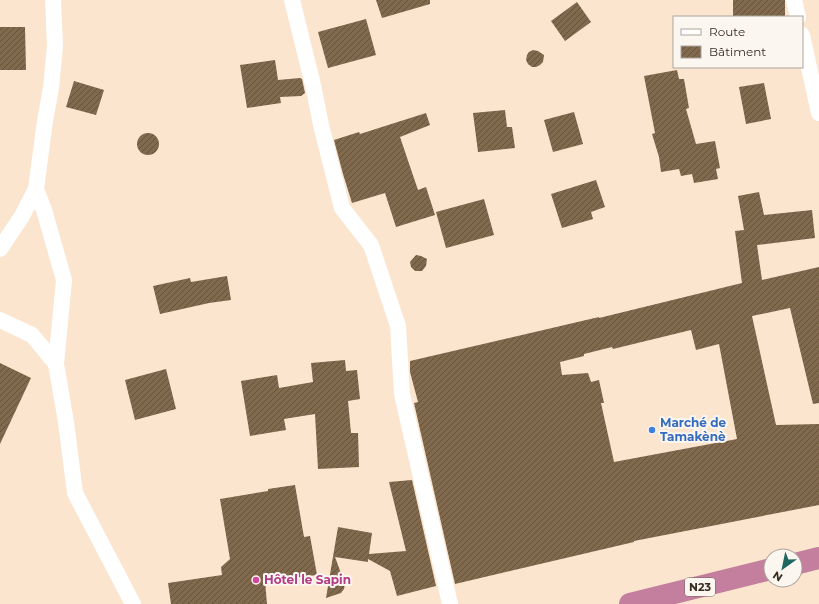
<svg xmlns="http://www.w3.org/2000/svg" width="819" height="604" viewBox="0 0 819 604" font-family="Montserrat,sans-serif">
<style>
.building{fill:url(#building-hatch);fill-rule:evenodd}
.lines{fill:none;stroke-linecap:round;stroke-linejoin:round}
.street{stroke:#fff;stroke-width:16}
.highway{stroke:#c47e9e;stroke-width:22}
.shop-dot{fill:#3f7fe0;stroke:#fbf6f0;stroke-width:1.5}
.hotel-dot{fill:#d1479c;stroke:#fbf6f0;stroke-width:1.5}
.labels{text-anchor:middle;stroke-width:4;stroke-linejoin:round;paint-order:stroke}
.shield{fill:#fbf6f0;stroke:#71695e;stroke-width:1}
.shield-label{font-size:11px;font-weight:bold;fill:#362c20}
.shop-label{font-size:12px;font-weight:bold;fill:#366cbe;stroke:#fbf6f0;text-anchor:start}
.hotel-label{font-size:12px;font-weight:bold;fill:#b23c85;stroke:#fbf6f0;text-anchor:start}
</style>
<defs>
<pattern id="building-hatch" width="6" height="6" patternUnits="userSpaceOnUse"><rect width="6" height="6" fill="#81694e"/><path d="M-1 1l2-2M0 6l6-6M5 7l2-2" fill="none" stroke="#65523d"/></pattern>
</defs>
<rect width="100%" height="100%" fill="#fbe5ce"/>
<!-- building -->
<g class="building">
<polygon points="376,0 430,0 430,4 382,18"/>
<rect x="733" y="0" width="52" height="17"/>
<polygon points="577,2 591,22 565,41 551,21"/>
<polygon points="366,19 376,55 328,68 318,32"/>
<polygon points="0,27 25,27 26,70 0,70"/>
<polygon points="533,50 538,51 544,55 543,62 540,65 536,67 532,67 528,64 526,60 527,55 529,52"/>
<polygon points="275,60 278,80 300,78 302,79 305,93 301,96 280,97 281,103 247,108 240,65"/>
<polygon points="677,70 679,79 684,79 689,108 686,109 696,144 715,141 720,168 716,169 718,179 694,183 692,174 681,176 679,169 661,172 659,157 652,134 655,133 644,76"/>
<polygon points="74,81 104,90 96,115 66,107"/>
<polygon points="764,83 771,119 746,124 739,87"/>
<polygon points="505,110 507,127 512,127 515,148 478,152 473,113"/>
<polygon points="574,112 583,144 553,152 544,120"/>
<polygon points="426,113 430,125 400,137 418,190 426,187 435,215 396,227 385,193 352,203 343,174 334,140 359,132 360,134"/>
<circle cx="148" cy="144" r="11"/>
<polygon points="596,180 605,207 591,212 593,219 562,228 551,194"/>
<path d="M759,192L764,215L812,210L815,238L757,245L762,280L819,267V403L813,404L790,308L752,316L776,425L819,424V505L634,541V542L455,584L414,403L418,402L410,372V361L599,317V318L742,283L735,231L744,230L738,196ZM691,330L696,350L719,344L737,439L614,462L601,403H604L599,380L591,382L588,373L562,375L560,362L584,356V354L612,347L613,349Z"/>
<polygon points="484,199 494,235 446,248 436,212"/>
<polygon points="416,255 421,256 427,259 426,266 422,271 415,271 411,267 410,262"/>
<polygon points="227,276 231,300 209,303 160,314 153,286 190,278 191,282"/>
<polygon points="345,360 346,371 357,370 360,399 348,401 351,433 358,433 359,467 318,469 315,414 284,419 286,430 250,436 241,381 277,375 279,388 313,382 311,363"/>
<polygon points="0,363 31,378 0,444"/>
<polygon points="166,369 176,409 135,420 125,380"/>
<polygon points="412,480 436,586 397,596 390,571 368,559 368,562 335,557 345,584 344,589 341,593 326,598 338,527 372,533 369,554 406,551 389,482"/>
<polygon points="295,485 304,537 310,536 317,575 265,581 267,604 171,604 168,583 222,575 221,567 230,559 220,499 268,491 268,489"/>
</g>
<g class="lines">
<!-- street -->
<g class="street">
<polyline points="292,0 313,85 321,125 342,208 371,245 398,326 402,394 450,604"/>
<polyline points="794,0 798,17"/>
<polyline points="802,35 819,113"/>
<polyline points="36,189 44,210 64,280 56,364"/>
<polyline points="0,249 22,216 36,189 45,121 51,88 55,46 53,0"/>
<polyline points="0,320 32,335 56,364 66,422 75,493 133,604"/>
</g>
<!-- highway -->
<g class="highway">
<polyline points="795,564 819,558"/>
<polyline points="630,604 771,569"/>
</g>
</g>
<!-- markers -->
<circle class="shop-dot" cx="652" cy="430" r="4"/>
<circle class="hotel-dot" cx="256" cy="580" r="4"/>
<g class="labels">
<!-- shield labels -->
<rect class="shield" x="685" y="578" width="30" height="18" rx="3"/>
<g class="shield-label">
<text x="700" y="591">N23</text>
</g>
<!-- shop labels -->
<g class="shop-label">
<text x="660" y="427">Marché de<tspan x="660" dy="14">Tamakènè</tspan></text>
</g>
<!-- hotel labels -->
<g class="hotel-label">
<text x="264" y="584">Hôtel le Sapin</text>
</g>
</g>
<!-- legend -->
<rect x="673" y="16" width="130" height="52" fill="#fbf6f0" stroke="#aca59d"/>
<rect x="681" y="29" width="20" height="6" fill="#ffffff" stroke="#aca59d"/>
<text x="709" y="36" font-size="12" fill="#362c20">Route</text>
<rect x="681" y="46" width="20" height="12" fill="url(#building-hatch)" stroke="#aca59d"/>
<text x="709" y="56" font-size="12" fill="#362c20">Bâtiment</text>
<!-- north arrow -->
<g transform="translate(783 568) rotate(213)"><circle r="19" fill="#fbf6f0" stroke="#aca59d"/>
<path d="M0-3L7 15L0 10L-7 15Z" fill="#1d6761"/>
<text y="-6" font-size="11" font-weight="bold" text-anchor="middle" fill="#362c20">N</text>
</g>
</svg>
